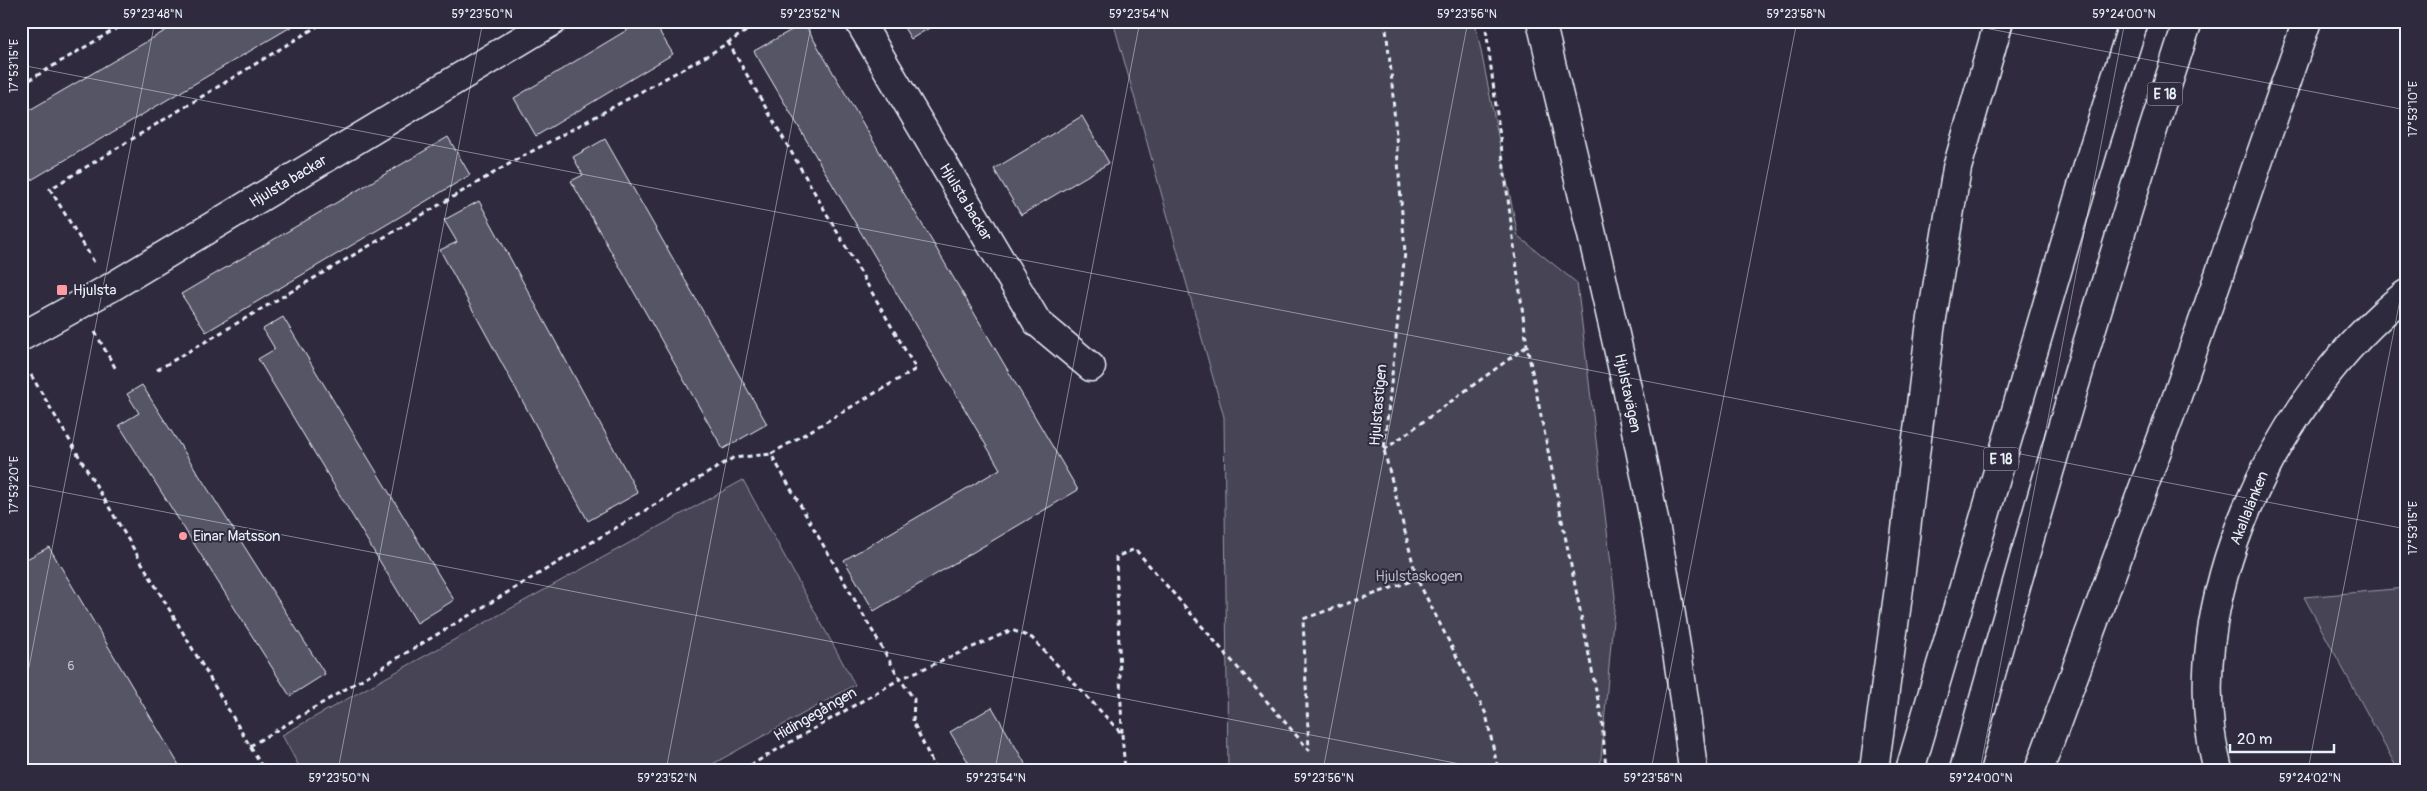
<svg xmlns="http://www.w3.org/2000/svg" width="2427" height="791" viewBox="0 0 2427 791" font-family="Pangolin,sans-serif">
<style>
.green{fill:#464455;stroke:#979aa6}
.building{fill:#575565;stroke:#e8f1f8}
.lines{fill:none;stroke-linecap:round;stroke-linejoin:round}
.minor-casing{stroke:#e8f1f8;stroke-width:31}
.major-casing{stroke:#e8f1f8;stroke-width:31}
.highway-casing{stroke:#e8f1f8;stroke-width:31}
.path{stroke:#e8f1f8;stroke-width:3;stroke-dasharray:5 4;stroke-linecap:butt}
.minor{stroke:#2f2a3d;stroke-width:28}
.major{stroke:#2f2a3d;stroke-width:28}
.highway{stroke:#2f2a3d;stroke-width:28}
.ticks{fill:none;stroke:#e8f1f8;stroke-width:1;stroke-opacity:0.45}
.poi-dot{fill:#ff9aa2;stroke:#2f2a3d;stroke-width:2}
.labels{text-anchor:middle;stroke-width:4;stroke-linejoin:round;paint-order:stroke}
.number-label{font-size:12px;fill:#c4cad3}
.shield{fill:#2f2a3d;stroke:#b0b5c0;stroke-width:1}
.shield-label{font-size:14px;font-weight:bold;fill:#e8f1f8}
.street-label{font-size:15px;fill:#e8f1f8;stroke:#2f2a3d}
.poi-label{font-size:15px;fill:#e8f1f8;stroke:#2f2a3d;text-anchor:start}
.park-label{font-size:15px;fill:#afb4bf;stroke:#2f2a3d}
.neatline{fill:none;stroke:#e8f1f8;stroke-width:2}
.ticks-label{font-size:12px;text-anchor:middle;fill:#e8f1f8}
</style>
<rect width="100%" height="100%" fill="#2f2a3d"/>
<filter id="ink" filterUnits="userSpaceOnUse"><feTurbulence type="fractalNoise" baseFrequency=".02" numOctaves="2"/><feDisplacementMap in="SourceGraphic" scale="10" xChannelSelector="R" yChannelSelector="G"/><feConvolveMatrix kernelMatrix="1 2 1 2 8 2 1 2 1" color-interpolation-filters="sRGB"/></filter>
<g filter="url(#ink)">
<!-- green -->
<g class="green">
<polygon points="1113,21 1475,21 1518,236 1577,283 1615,597 1600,770 1228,770 1224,417"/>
<polygon points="743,480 855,685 702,770 301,770 282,735"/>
<polygon points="2406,588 2406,770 2398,770 2304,597"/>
</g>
<!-- building -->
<g class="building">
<polygon points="182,21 301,21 21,186 21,115"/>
<polygon points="642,21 653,21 673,54 536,136 514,98"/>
<polygon points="900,21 941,21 911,39"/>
<polygon points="804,23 1078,490 874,611 844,560 1000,469 754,51"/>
<polygon points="1082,116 1109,163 1021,215 994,169"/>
<polygon points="448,137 470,175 206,332 181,294"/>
<polygon points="605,139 767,424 723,449 571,181 583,175 573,157"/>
<polygon points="479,201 638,493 588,521 440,250 457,242 444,220"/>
<polygon points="283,317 454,600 417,623 258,359 275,349 263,329"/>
<polygon points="142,385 325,674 290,696 119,425 139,413 127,394"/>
<polygon points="49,547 182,770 21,770 21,562"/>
<polygon points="992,707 1029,770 973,770 950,732"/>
</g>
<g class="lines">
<!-- minor casing -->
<g class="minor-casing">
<g id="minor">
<polyline points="859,21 1037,322 1091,367"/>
<polyline points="21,337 110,288 553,21"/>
</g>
</g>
<!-- major casing -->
<g class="major-casing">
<g id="major">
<path d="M1541,21C1600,269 1664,517 1693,770"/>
<path d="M2218,770C2174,605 2277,396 2406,294"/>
</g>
</g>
<!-- highway casing -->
<g class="highway-casing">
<g id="highway">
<polyline points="1874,770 1899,588 1930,330 1957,168 1999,21"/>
<polyline points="1910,770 2093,149 2134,21"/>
<path d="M1964,770C2034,519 2107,269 2188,21"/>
<polyline points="2039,770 2175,402 2307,21"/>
</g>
</g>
<!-- path -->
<g class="path">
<polyline points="1385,21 1391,71 1405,252 1384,450 1417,579 1486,714 1498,770"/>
<polyline points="1485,21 1527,346 1602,720 1606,770"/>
<polyline points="728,42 916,369 771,454 900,679 914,699 913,722 936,770"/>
<polyline points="21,85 129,21"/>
<polyline points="94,262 50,189 326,21"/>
<polyline points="95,332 117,371"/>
<polyline points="157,370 516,160 710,54 762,21"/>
<polyline points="31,375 264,770"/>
<polyline points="1384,450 1527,346"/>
<polyline points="1122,734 1125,770"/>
<polyline points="250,746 733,458 771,454"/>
<polyline points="742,770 900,679 1012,630 1032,638 1122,734 1116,557 1135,549 1309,750 1303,619 1417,579"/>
</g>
<!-- minor -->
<use href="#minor" class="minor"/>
<!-- major -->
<use href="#major" class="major"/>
<!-- highway -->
<use href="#highway" class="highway"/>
</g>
</g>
<!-- ticks -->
<path class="ticks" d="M1949,21L2406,110M21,65L2406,529M21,484L1491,770M21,708L155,21M338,770L483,21M666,770L812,21M995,770L1140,21M1323,770L1468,21M1651,770L1797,21M1980,770L2125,21M2308,770L2406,269"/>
<!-- markers -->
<g class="poi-dot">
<rect x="56" y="284" width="12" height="12" rx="2.5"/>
<circle cx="183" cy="536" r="5"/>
</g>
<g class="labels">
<!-- number labels -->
<g class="number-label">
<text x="71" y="670">6</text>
</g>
<!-- shield labels -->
<g class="shield">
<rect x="2147.5" y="82.5" width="35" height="23" rx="4"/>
<rect x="1983.5" y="447.5" width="35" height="23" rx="4"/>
</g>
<g class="shield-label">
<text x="2165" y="99">E 18</text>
<text x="2001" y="464">E 18</text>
</g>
<!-- street labels -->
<g class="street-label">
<text transform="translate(288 181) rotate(-31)" y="5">Hjulsta backar</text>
<text transform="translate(966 202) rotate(59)" y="5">Hjulsta backar</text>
<text transform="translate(1628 393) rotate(78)" y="5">Hjulstavägen</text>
<text transform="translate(1378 405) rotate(-85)" y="5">Hjulstastigen</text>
<text transform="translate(2249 508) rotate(-68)" y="5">Akallalänken</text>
<text transform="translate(815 714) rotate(-30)" y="5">Hidingegången</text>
</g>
<!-- poi labels -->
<g class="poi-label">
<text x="73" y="295">Hjulsta</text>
<text x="193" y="541">Einar Matsson</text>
</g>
<!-- park labels -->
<g class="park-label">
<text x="1419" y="581">Hjulstaskogen</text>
</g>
</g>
<!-- margin -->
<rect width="2427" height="791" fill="none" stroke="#2f2a3d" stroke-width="55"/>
<!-- scale -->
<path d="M2230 744v8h104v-8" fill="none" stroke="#e8f1f8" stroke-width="2.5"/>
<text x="2237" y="744" font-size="15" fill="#e8f1f8" stroke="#2f2a3d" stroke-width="4" paint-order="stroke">20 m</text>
<rect x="28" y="28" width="2372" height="736" class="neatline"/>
<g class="ticks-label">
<text x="153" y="18">59°23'48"N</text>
<text x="482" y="18">59°23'50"N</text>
<text x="810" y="18">59°23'52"N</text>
<text x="1139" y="18">59°23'54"N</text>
<text x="1467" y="18">59°23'56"N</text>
<text x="1796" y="18">59°23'58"N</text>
<text x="2124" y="18">59°24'00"N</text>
<text transform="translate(14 66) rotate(-90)" y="4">17°53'15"E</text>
<text transform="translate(2413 109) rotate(-90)" y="4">17°53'10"E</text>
<text transform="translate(14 485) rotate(-90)" y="4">17°53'20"E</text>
<text transform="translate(2413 528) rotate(-90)" y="4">17°53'15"E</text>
<text x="339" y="782">59°23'50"N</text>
<text x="667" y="782">59°23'52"N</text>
<text x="996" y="782">59°23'54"N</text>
<text x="1324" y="782">59°23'56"N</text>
<text x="1653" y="782">59°23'58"N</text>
<text x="1981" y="782">59°24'00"N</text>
<text x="2310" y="782">59°24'02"N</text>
</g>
</svg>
